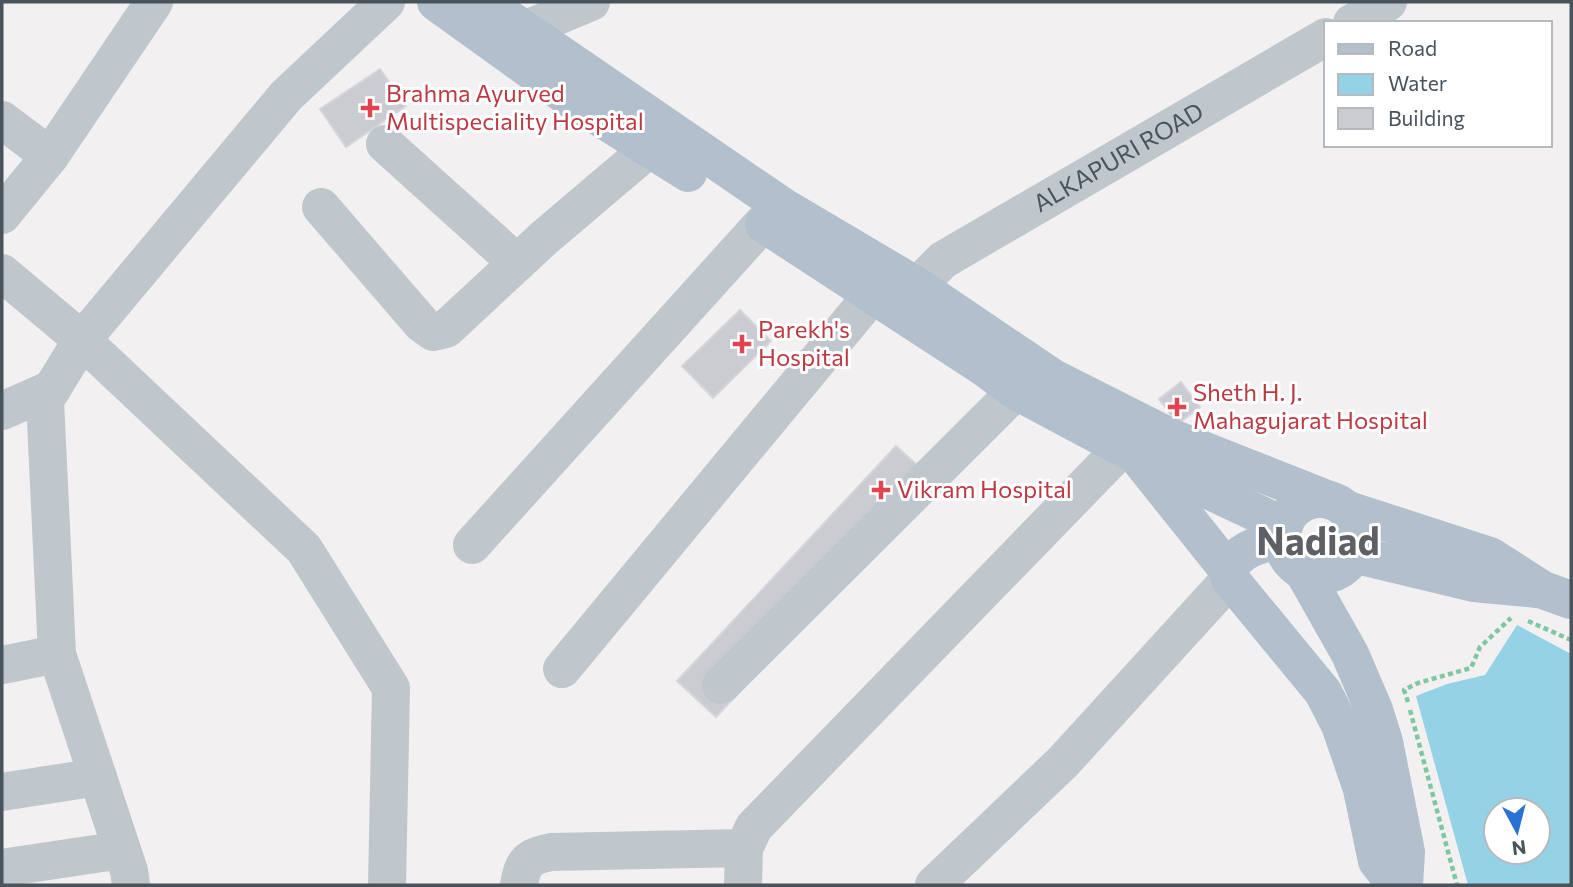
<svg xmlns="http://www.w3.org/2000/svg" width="1573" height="887" viewBox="0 0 1573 887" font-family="Commissioner,sans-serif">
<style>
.water{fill:#94d3e5;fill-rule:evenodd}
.building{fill:#caccd2;stroke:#d5d6db;stroke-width:2}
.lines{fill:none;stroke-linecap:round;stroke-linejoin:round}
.path{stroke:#7ec7a3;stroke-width:4.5;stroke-dasharray:5 3.5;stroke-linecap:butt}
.minor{stroke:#bfc7cd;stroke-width:38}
.major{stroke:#b2bfcc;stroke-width:38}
.health-dot{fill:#e0444e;stroke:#fff;stroke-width:2.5}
.labels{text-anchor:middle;stroke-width:6;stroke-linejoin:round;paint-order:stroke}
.health-label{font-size:24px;fill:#be3a42;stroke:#fff;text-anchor:start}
.street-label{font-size:24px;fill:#49535c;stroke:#fff}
.town-label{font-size:38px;font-weight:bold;fill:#5d6064;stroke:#fff}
</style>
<rect width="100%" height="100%" fill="#f2f0f0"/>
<!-- water -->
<path class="water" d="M1517,625L1571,654V885H1468L1416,696L1447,684L1485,675ZM1496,810H1538V852H1496Z"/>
<!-- building -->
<g class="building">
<polygon points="380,69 406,106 346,147 320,109"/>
<polygon points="740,310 771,341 713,398 682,366"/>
<polygon points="1181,382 1200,407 1178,424 1159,399"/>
<polygon points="896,446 936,482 716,717 677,681"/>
</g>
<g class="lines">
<!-- path -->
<g class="path">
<polyline points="1528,621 1571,640"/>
<polyline points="1408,702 1404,690 1418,683 1471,668 1480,647 1511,618"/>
<polyline points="1410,710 1457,885"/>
</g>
<!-- minor -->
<g class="minor">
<polyline points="1352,23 1388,2"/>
<polyline points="524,30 591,2"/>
<polyline points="2,120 50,156"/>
<polyline points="385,144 517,263"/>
<polyline points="321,207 422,324 433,332 446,329 544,238 650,148"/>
<polyline points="2,215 50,156 154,2"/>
<polyline points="2,273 82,340 304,549 391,688 387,885"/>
<path id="s1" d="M917,286L943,260L1326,37"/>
<polyline points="2,411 52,389"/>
<polyline points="472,545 763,223"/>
<polyline points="2,665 57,654"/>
<polyline points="562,669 872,295"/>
<polyline points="721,685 1016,391"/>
<polyline points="2,792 98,777"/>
<polyline points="2,868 122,850"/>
<polyline points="131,885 129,871 57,654 45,400 82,340 286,96 386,2"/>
<path d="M519,885C523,862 527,857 551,852L744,848"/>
<polyline points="743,885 744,848 754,827 1121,449"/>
<polyline points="934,885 1063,762 1230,579"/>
</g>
<!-- major -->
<g class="major">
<polyline points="436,2 572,100 688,173"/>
<polyline points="484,2 782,206 917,286 1053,378 1172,438 1329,500"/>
<polyline points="764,224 982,366 1016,391 1136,455 1228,570"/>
<polyline points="1143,459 1284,526"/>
<circle cx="1320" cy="537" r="38"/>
<polyline points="1345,509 1490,556 1543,590 1571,600"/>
<path d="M1282,539C1259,545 1240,548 1228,570L1230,579L1323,692L1340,725L1362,789L1377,861L1396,885"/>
<polyline points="1353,554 1474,583 1537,589"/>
<polyline points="1303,571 1350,654 1374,710 1384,742 1406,852 1404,885"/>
</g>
</g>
<!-- markers -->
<g class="health-dot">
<path d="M366.5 97.5h7v7h7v7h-7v7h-7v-7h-7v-7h7z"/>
<path d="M738.5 333.5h7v7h7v7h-7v7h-7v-7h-7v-7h7z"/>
<path d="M1173.5 396.5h7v7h7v7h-7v7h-7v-7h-7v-7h7z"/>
<path d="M877.5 479.5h7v7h7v7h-7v7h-7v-7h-7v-7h7z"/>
</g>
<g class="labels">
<!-- health labels -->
<g class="health-label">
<text x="386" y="102">Brahma Ayurved<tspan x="386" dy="28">Multispeciality Hospital</tspan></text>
<text x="758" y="338">Parekh's<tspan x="758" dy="28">Hospital</tspan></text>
<text x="1193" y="401">Sheth H. J.<tspan x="1193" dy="28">Mahagujarat Hospital</tspan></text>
<text x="897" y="498">Vikram Hospital</text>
</g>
<!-- street labels -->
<g class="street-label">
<text dy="8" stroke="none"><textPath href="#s1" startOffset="240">ALKAPURI ROAD</textPath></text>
</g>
<!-- town labels -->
<g class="town-label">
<text x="1318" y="555">Nadiad</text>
</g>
</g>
<!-- border -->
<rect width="1573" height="887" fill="none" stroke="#49535c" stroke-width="7"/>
<!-- legend -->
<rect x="1324" y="21" width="228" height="126" fill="#ffffff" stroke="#b6babe" stroke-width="2"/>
<rect x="1338" y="44" width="35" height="10" fill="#b2bfcc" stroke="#b6babe" stroke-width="2"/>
<text x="1388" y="56" font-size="21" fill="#49535c">Road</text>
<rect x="1338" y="74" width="35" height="21" fill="#94d3e5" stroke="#b6babe" stroke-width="2"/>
<text x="1388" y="91" font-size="21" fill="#49535c">Water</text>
<rect x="1338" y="108" width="35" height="21" fill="#caccd2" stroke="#b6babe" stroke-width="2"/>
<text x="1388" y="126" font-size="21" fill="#49535c">Building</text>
<!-- north arrow -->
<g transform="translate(1517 831) rotate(173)"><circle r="33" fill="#ffffff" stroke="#b6babe" stroke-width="2"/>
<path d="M0-5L12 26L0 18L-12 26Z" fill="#2972d3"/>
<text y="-10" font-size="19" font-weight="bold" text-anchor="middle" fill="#49535c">N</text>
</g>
</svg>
